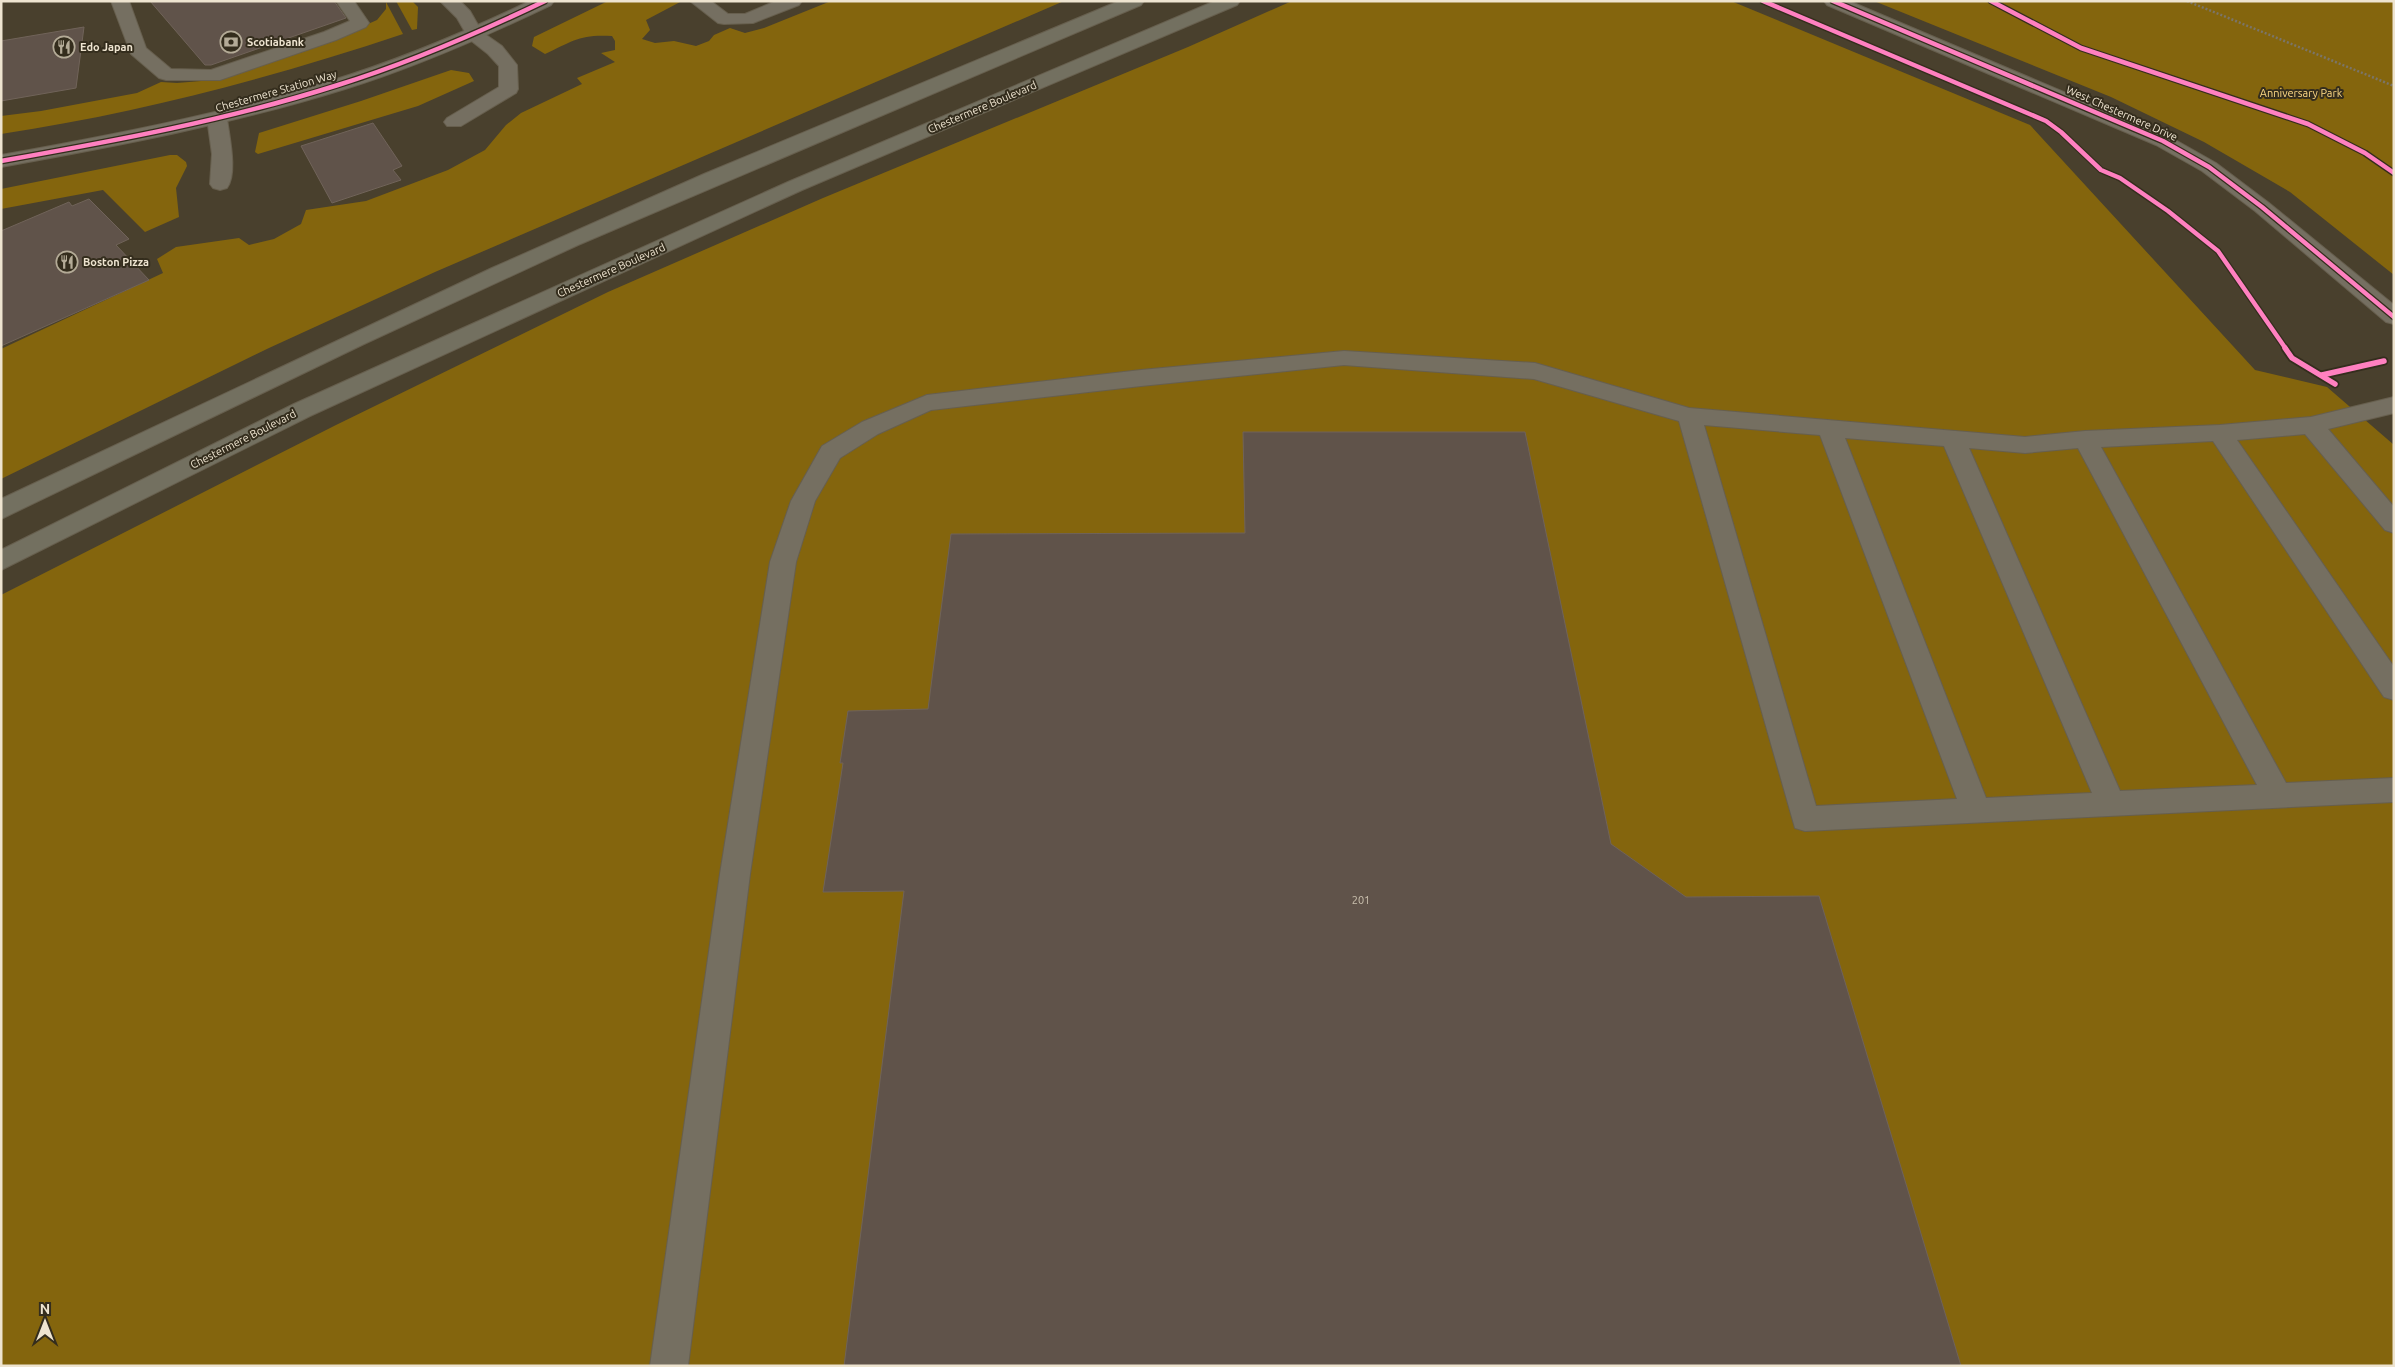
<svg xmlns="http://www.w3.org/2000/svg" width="2395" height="1367" viewBox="0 0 2395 1367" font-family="Ubuntu,sans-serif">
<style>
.green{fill:#84650d}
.building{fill:#60534a;stroke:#706359}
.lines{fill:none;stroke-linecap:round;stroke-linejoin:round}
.service-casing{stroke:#675f4e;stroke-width:2}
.minor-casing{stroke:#675f4e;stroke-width:2}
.tertiary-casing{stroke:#675f4e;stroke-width:2}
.secondary-casing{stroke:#675f4e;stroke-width:2}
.path{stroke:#7b7568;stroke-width:2.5;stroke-dasharray:2 2;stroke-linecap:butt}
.service{fill:#756f61;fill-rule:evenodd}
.minor{fill:#756f61;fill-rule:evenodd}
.tertiary{fill:#756f61;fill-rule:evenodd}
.secondary{fill:#737060;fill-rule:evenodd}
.cycleway-far1-casing{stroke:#342d1d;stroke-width:7}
.cycleway-casing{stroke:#342d1d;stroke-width:9}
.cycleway-far1{stroke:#ff80c0;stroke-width:4.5}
.cycleway{stroke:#ff80c0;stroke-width:5.5}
.labels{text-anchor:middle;stroke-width:4;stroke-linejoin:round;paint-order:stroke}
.far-poi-label{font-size:11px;font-weight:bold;fill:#eee4d0;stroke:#342d1d;text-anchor:start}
.far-street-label{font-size:11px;fill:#eee4d0;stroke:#342d1d}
.far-park-label{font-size:11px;fill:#fdd884;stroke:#342d1d}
.number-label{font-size:11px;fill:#cac0ae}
</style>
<rect width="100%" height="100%" fill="#49402d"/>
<!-- green -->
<g class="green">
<polygon points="396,1 412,1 418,7 417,29 412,30"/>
<path d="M608,1H682L646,20L650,30L642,39L655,43L674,41L696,46L709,41L714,35L730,28L745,33L764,28L831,1H1064L435,272L269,348L1,479V349L163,273L157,259L176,247L239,238L249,245L274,239L301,224L306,210L366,201L448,170L485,150L506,125L521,113L582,84L577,78L615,62L601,53L615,50V41L612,36C580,34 573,41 545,54L532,46L534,37Z"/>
<polygon points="1292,1 1731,1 2030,125 2255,370 2327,387 2394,445 2394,1366 1,1366 1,595 336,425 608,292 823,198 1188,47"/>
<polygon points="1874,1 2394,1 2394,275 2290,192 2204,142 2111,97"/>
<path d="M386,2L403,34C271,78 139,113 1,134V116L41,111L137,93L161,82L177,83L201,81L350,32L377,20L386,9Z"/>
<polygon points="451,70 469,73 474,81 418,106 258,154 255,152 259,133 361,101"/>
<polygon points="170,155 177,155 186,162 187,166 176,188 179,217 145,232 103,190 1,209 1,189"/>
</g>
<!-- building -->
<g class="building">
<polygon points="150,1 334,1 346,18 211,65 205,65"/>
<polygon points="84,27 76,88 1,101 1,41"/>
<polygon points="373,123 402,166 393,170 401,180 332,203 301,146"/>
<polygon points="89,199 129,239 116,245 149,280 1,346 1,231 69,202 72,206"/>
<polygon points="1243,432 1525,432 1611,844 1686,897 1819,896 1961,1366 844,1366 904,891 823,892 843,763 840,763 848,711 928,709 951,534 1245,533"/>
</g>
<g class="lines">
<!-- service casing -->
<g class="service-casing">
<g id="service">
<polygon points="111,1 129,1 146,48 171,69 211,70 324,32 350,21 336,1 354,1 369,23 366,27 336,40 220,80 166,80 159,78 131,54"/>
<polygon points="440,1 460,1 470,11 482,32 502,46 517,65 518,89 516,93 461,126 447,126 444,122 447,118 499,87 499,66 488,54 469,39 457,18"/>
<polygon points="690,1 711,1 728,14 745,14 776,1 802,1 799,5 753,23 724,24 718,23"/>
<path d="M217,112L224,114L227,118C229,136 238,173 227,188L220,190L213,188L210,184L212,154L207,118L210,114Z"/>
<path d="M1344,351L1535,363L1689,408L2025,437L2085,431L2220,425L2311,417L2394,397V413L2328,429L2394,507V533L2385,530L2305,434L2237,440L2394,667V700L2384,697L2213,441L2101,447L2286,783L2394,778V802L1805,831L1795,828L1679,421L1534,379L1344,365L1141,386L931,410L878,434L840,458L815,501L796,562L750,874L688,1366H650L720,874L770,562L791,501L822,446L862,422L927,395L1141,370ZM1704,425L1820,435L1957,799L1816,806ZM1845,438L1944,446L2092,793L1986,798ZM1969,448L2025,453L2078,448L2257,785L2120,791Z"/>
</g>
</g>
<!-- minor casing -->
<g class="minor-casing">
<path id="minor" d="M530,1H554L551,5C484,37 416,67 345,89C233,124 117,146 1,167V155C112,135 222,114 330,81C399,60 465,32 530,1Z"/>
</g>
<!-- tertiary casing -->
<g class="tertiary-casing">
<polygon id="tertiary" points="1824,1 1849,1 2170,137 2216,163 2269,203 2394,305 2394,324 2386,322 2255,211 2202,171 2156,145 1827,5"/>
</g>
<!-- secondary casing -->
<g class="secondary-casing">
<g id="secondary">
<polygon points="1119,1 1144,1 1141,5 578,245 364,344 1,519 1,499 492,268 704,174"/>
<polygon points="1215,1 1240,1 1237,5 802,190 310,416 1,570 1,550 294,404 788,182"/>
</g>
</g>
<!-- path -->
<polyline class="path" points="2187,1 2394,86"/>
<!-- service -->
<use href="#service" class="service"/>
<!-- minor -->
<use href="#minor" class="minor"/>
<!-- tertiary -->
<use href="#tertiary" class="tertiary"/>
<!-- secondary -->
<use href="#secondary" class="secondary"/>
<!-- cycleway-far1 casing -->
<g class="cycleway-far1-casing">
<g id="cycleway-far1">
<polyline points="1763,1 2046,121 2061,132 2101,170 2120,178 2168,211 2218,251 2286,349"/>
<polyline points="1833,1 2163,141 2209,167 2262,207 2394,317"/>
<polyline points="1991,1 2081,48 2308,124 2365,153 2394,173"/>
<path d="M1,161C114,141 228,120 338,85C409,63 478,33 545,1"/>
</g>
</g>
<!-- cycleway casing -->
<g class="cycleway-casing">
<g id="cycleway">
<polyline points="2285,348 2292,358 2335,384"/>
<polyline points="2322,375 2384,361"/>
</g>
</g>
<!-- cycleway-far1 -->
<use href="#cycleway-far1" class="cycleway-far1"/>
<!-- cycleway -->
<use href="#cycleway" class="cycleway"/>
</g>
<!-- icons -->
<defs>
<g id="bank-ring" transform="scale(1.125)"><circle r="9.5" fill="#342d1d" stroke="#b4ab97" stroke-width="1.5"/><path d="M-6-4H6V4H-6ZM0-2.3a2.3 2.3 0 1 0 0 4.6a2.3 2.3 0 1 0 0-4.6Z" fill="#b4ab97"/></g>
<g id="restaurant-ring" transform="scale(1.125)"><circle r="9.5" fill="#342d1d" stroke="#b4ab97" stroke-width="1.5"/><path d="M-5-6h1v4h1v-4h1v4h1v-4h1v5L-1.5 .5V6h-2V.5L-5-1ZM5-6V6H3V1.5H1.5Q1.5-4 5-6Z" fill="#b4ab97"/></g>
</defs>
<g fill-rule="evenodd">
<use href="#bank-ring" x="231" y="42"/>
<use href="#restaurant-ring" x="64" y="47"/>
<use href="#restaurant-ring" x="67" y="262"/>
</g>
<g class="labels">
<!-- far-poi labels -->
<g class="far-poi-label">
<text x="247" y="46">Scotiabank</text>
<text x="80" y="51">Edo Japan</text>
<text x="83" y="266">Boston Pizza</text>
</g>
<!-- far-street labels -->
<g class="far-street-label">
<text transform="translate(276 91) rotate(-16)" y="4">Chestermere Station Way</text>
<text transform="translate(982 107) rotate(-23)" y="4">Chestermere Boulevard</text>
<text transform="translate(2122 113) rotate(24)" y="4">West Chestermere Drive</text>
<text transform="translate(611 270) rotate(-24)" y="4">Chestermere Boulevard</text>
<text transform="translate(243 439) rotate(-27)" y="4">Chestermere Boulevard</text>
</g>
<!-- far-park labels -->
<g class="far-park-label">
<text x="2301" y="97">Anniversary Park</text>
</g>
<!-- number labels -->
<g class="number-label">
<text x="1361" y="904">201</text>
</g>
</g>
<!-- border -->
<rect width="2395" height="1367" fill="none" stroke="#eee4d0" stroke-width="5"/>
<!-- north arrow -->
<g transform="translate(45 1322)" stroke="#342d1d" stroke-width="4" paint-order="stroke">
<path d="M0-4L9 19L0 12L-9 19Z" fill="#eee4d0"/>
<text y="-8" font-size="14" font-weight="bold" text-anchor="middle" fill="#eee4d0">N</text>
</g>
</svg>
